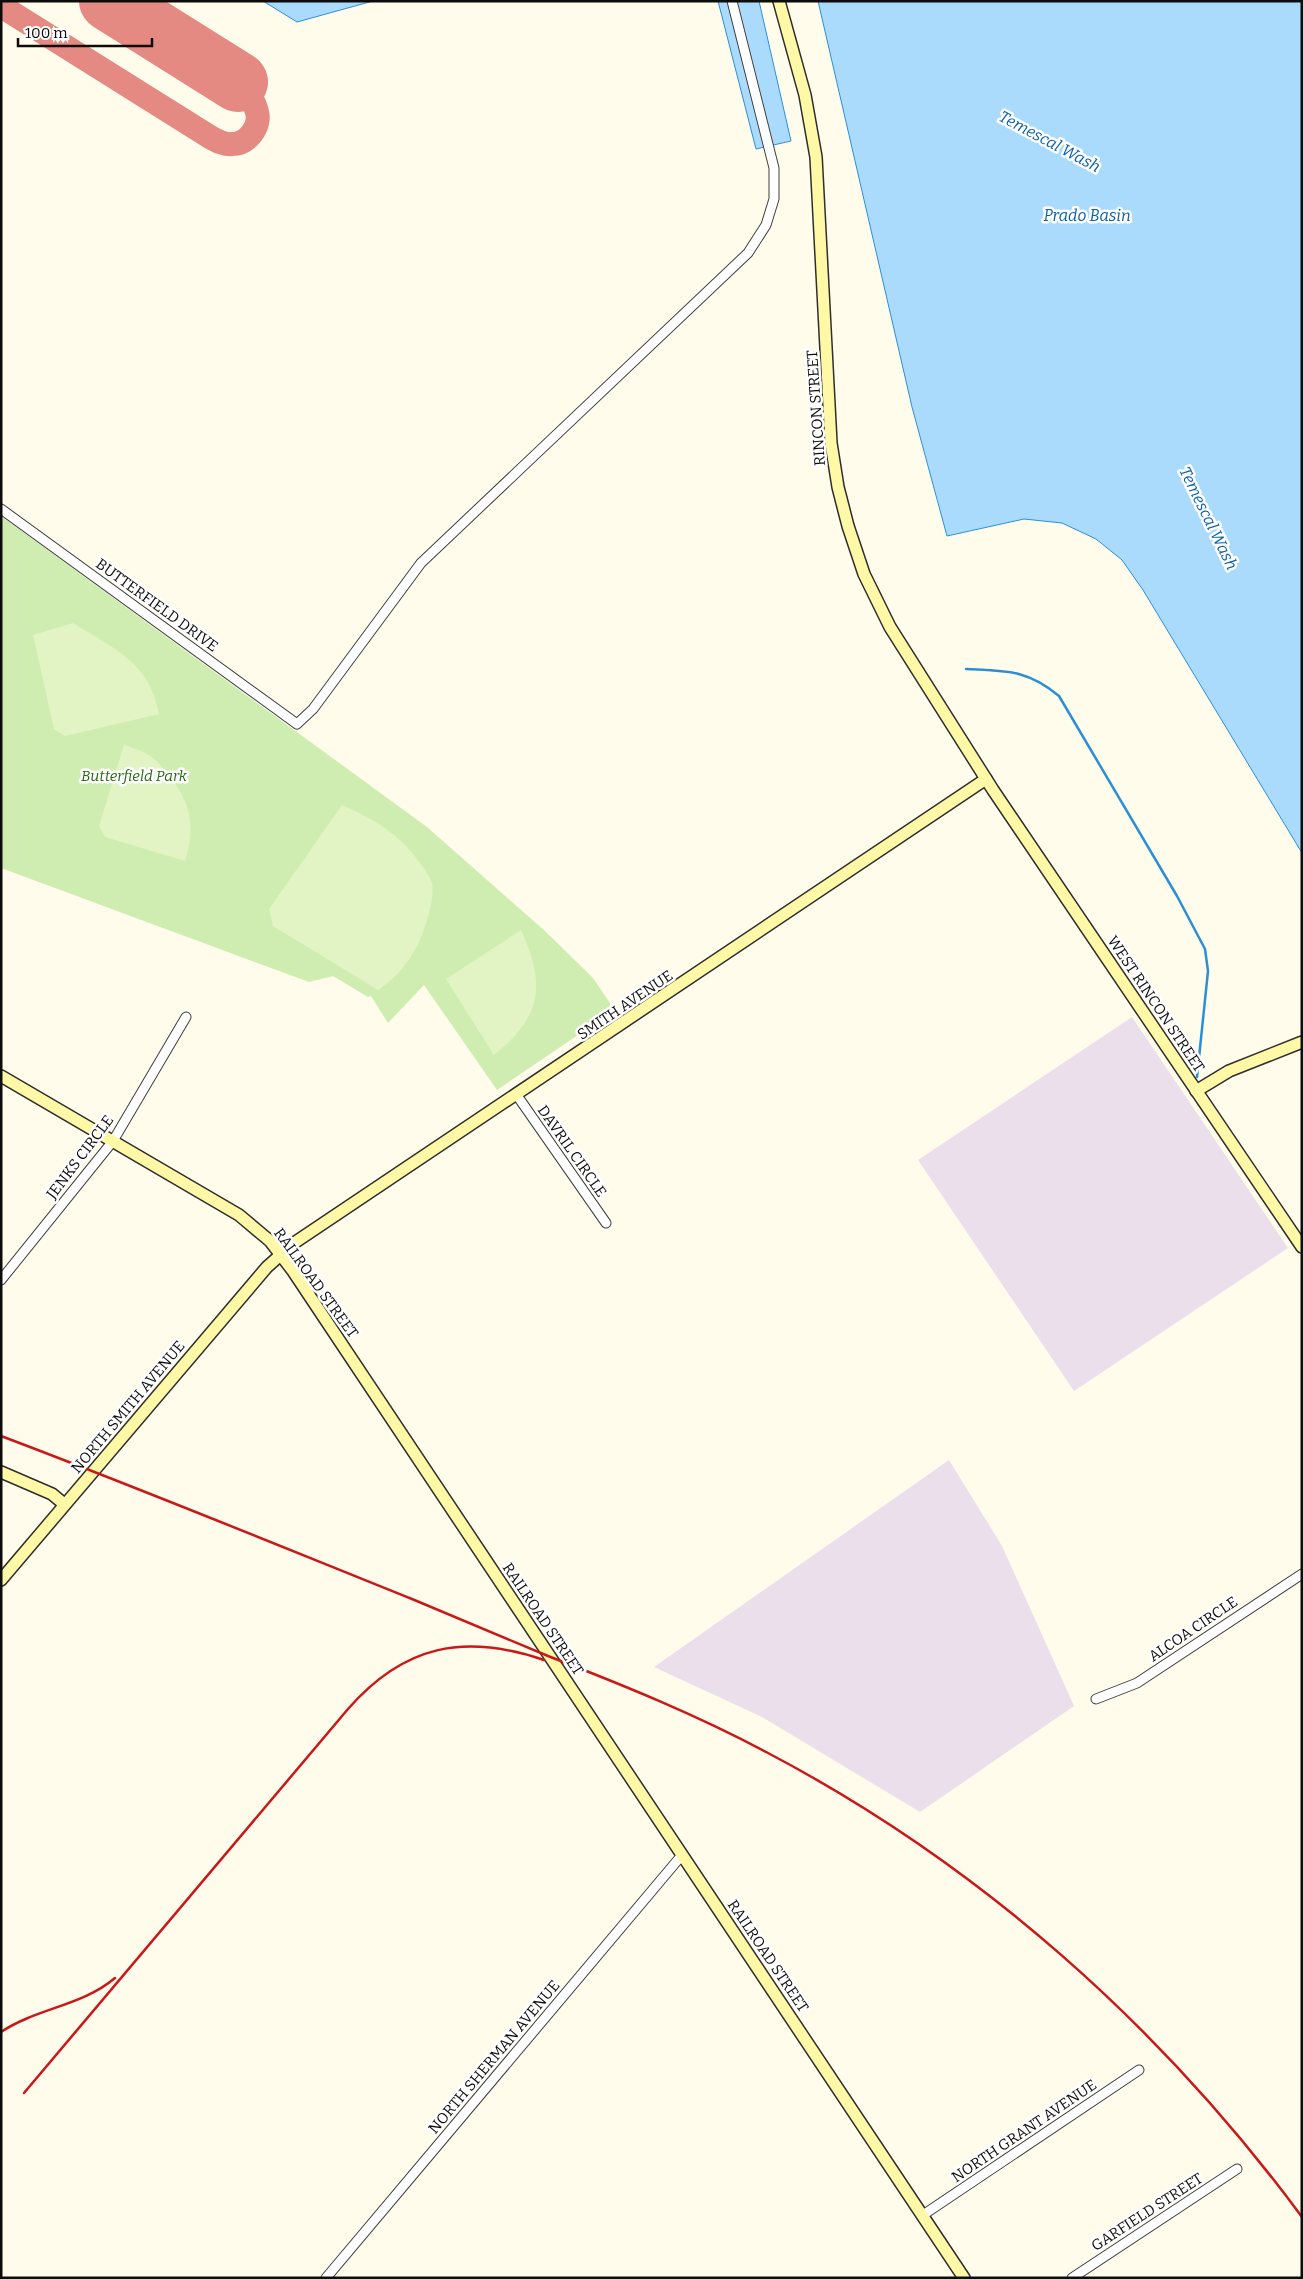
<svg xmlns="http://www.w3.org/2000/svg" width="1303" height="2279" viewBox="0 0 1303 2279" font-family="Bitter,serif">
<style>
.industrial{fill:#ebdfec}
.green{fill:#cfedb1}
.pitch{fill:#e2f4c4}
.water{fill:#aadbfc;stroke:#2a8fdb}
.lines{fill:none;stroke-linecap:round;stroke-linejoin:round}
.stream{stroke:#2a8fdb;stroke-width:2.5}
.taxiway{stroke:#e48a82;stroke-width:24}
.runway{stroke:#e48a82;stroke-width:60}
.street-casing{stroke:#3f3f3f;stroke-width:11}
.secondary-casing{stroke:#2e2e2e;stroke-width:14}
.street{stroke:#fff;stroke-width:9}
.secondary{stroke:#fff8a6;stroke-width:11}
.rail{stroke:#ca171a;stroke-width:2.5}
.labels{text-anchor:middle;stroke-width:5;stroke-linejoin:round;paint-order:stroke}
.street-label{font-size:15px;fill:#0c0c0c;stroke:#fff}
.park-label{font-size:15px;font-style:italic;fill:#266a16;stroke:#fff}
.water-label{font-size:16px;font-style:italic;fill:#0a60aa;stroke:#fff}
</style>
<rect width="100%" height="100%" fill="#fffceb"/>
<!-- industrial -->
<g class="industrial">
<polygon points="1132,1017 1288,1248 1074,1391 918,1160"/>
<polygon points="949,1460 1002,1546 1074,1706 920,1812 762,1717 654,1667"/>
</g>
<!-- green -->
<polygon class="green" points="1,516 427,827 545,931 593,978 610,1003 609,1014 497,1090 424,985 388,1023 371,996 368,997 333,976 309,982 1,868"/>
<!-- pitch -->
<g class="pitch">
<path d="M73,623C114,649 149,661 159,714L65,736L54,729L33,635Z"/>
<path d="M124,745C133,748 142,751 149,755C157,760 163,768 168,775C191,801 196,828 185,861L105,837L99,826Z"/>
<path d="M342,805C374,819 400,834 420,863C424,869 430,876 432,883C435,898 427,921 422,935C412,959 399,976 378,990L273,926L269,909Z"/>
<path d="M521,930C546,985 542,1016 494,1055L446,979Z"/>
</g>
<!-- water -->
<g class="water">
<polygon points="263,1 373,1 297,22"/>
<polygon points="718,1 759,1 791,141 756,149"/>
<polygon points="818,1 1302,1 1302,853 1143,590 1122,560 1096,539 1062,523 1024,519 947,536 912,407"/>
</g>
<g class="lines">
<!-- stream -->
<path class="stream" d="M966,669C1005,671 1027,669 1059,696L1177,896L1205,949L1208,971L1197,1077"/>
<!-- taxiway -->
<path class="taxiway" d="M1,6L210,137C217,141 224,145 232,144C248,144 261,126 257,112C254,99 246,91 238,82"/>
<!-- runway -->
<polyline class="runway" points="109,1 238,82"/>
<!-- street casing -->
<g class="street-casing">
<g id="street">
<polyline points="1,509 297,724 313,709 421,563 748,253 766,225 774,199 774,168 732,1"/>
<polyline points="516,1094 606,1223"/>
<polyline points="1,1280 113,1141 186,1017"/>
<polyline points="1096,1699 1137,1683 1302,1574"/>
<polyline points="923,2215 1139,2070"/>
<polyline points="326,2278 682,1855"/>
<polyline points="1072,2278 1237,2169"/>
</g>
</g>
<!-- secondary casing -->
<g class="secondary-casing">
<g id="secondary">
<polyline points="779,1 805,95 816,157 831,443 838,487 848,526 864,574 890,627 993,790 1302,1247"/>
<polyline points="1,1076 239,1215 270,1241 293,1271 964,2278"/>
<polyline points="1196,1091 1229,1071 1302,1042"/>
<polyline points="1,1472 52,1494 64,1504"/>
<polyline points="1,1580 267,1267 294,1243 986,779"/>
</g>
</g>
<!-- street -->
<use href="#street" class="street"/>
<!-- secondary -->
<use href="#secondary" class="secondary"/>
<!-- rail -->
<g class="rail">
<path d="M1,1436C139,1488 275,1544 412,1599C458,1618 503,1637 548,1656C623,1685 697,1715 768,1753C979,1864 1160,2025 1302,2217"/>
<path d="M1,2032C37,2008 82,2006 115,1978"/>
<path d="M24,2093L348,1709C404,1645 464,1633 544,1660"/>
</g>
</g>
<g class="labels">
<!-- street labels -->
<g class="street-label">
<text transform="translate(816 408) rotate(-94)" y="5">RINCON STREET</text>
<text transform="translate(157 605) rotate(36)" y="5">BUTTERFIELD DRIVE</text>
<text transform="translate(1156 1004) rotate(56)" y="5">WEST RINCON STREET</text>
<text transform="translate(625 1005) rotate(-34)" y="5">SMITH AVENUE</text>
<text transform="translate(572 1151) rotate(55)" y="5">DAVRIL CIRCLE</text>
<text transform="translate(80 1157) rotate(-53)" y="5">JENKS CIRCLE</text>
<text transform="translate(316 1283) rotate(54)" y="5">RAILROAD STREET</text>
<text transform="translate(128 1407) rotate(-50)" y="5">NORTH SMITH AVENUE</text>
<text transform="translate(543 1619) rotate(56)" y="5">RAILROAD STREET</text>
<text transform="translate(1193 1629) rotate(-34)" y="5">ALCOA CIRCLE</text>
<text transform="translate(768 1956) rotate(56)" y="5">RAILROAD STREET</text>
<text transform="translate(494 2057) rotate(-50)" y="5">NORTH SHERMAN AVENUE</text>
<text transform="translate(1024 2131) rotate(-34)" y="5">NORTH GRANT AVENUE</text>
<text transform="translate(1147 2212) rotate(-33)" y="5">GARFIELD STREET</text>
</g>
<!-- park labels -->
<g class="park-label">
<text x="134" y="781">Butterfield Park</text>
</g>
<!-- water labels -->
<g class="water-label">
<text transform="translate(1050 141) rotate(28)" y="6">Temescal Wash</text>
<text x="1087" y="221">Prado Basin</text>
<text transform="translate(1209 518) rotate(64)" y="6">Temescal Wash</text>
</g>
</g>
<!-- border -->
<rect width="1303" height="2279" fill="none" stroke="#0c0c0c" stroke-width="5"/>
<!-- scale -->
<path d="M18 38v8h134v-8" fill="none" stroke="#0c0c0c" stroke-width="2.5"/>
<text x="25" y="38" font-size="15" fill="#0c0c0c" stroke="#ffffff" stroke-width="4" paint-order="stroke">100 m</text>
</svg>
